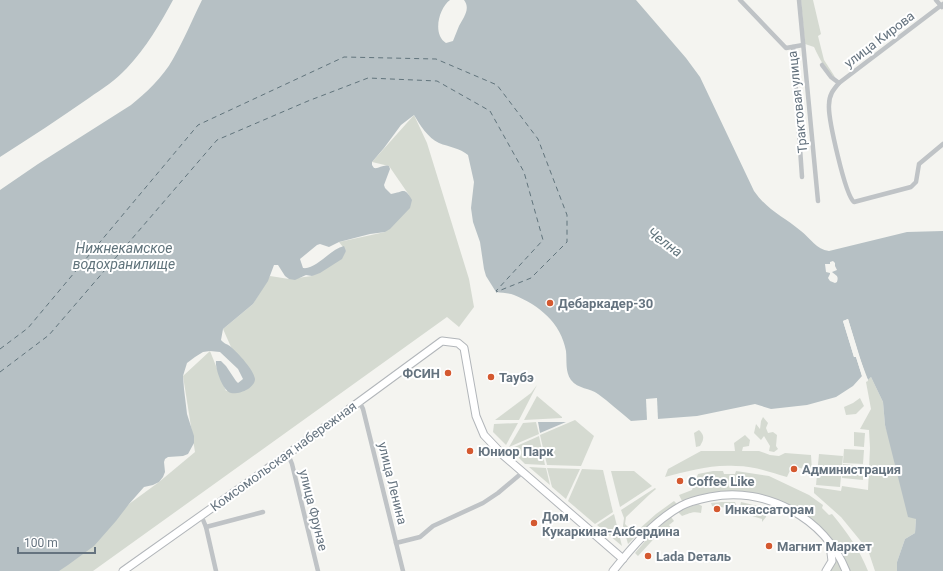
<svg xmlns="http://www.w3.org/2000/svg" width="943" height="571" viewBox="0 0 943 571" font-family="Roboto,sans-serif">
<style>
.green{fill:#d5dad1}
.water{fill:#b6c0c4;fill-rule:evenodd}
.pier{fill:#f4f4f0}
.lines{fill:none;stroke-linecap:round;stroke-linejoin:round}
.ferry{stroke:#61747c;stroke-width:1;stroke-dasharray:5 4;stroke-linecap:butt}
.secondary-casing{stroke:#b2b6ba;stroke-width:9}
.street{stroke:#bfc3c6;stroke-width:4.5}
.secondary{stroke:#fff;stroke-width:7}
.poi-dot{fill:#d45930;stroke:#fff;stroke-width:1.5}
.labels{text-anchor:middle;stroke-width:4;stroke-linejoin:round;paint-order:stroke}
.street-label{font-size:13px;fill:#65737f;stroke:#fff}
.poi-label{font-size:13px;font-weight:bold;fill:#65737f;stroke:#fff;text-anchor:start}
.water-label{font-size:14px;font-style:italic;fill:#61747c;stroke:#fff}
</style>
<rect width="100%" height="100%" fill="#f4f4f0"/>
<!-- green -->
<g class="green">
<path d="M801,0H813L821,34L818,36L824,60L835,77C826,73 818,55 814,47L805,44Z"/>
<polygon points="414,115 427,143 469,279 474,307 459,327 447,317 93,571 55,571 129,504 159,482 195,452 183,376 210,351 226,391 254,378 231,347 223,329 253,304 270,276 289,279 312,276 346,251 339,242 385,232 409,195 389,166 372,162"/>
<polygon points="871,377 883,402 885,425 916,519 915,533 905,539 897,562 897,571 875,571 868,550 841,517 814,493 814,487 841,491 842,486 868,490 870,448 869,430 860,429 871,409 866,382"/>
<polygon points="537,385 519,420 495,420 531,393"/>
<polygon points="537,396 562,417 562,418 524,420"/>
<polygon points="860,398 864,406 856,414 846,415 844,407 853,403"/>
<polygon points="763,417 768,423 766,428 768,433 773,432 777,435 776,446 778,449 774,452 769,451 770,446 764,436 761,440 754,433 756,424 760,429 761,421"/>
<polygon points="575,420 594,436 581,466 547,465 540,435"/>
<polygon points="536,422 539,434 509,447 523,423"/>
<polygon points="518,423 506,445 493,432 494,424"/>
<path d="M699,430C705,436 704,439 700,446L696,447L694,433Z"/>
<polygon points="854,432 865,433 864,447 854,446"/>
<path d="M745,435L750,440L749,446L743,447L742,451H759L770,455L779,456L785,453L811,455L812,471L792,466L787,477C770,472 754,466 736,466C712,464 688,471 665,477L668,469L701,451H735L734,443Z"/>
<polygon points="539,436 545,465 525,464 510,449"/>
<polygon points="844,449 864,450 863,464 843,463"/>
<polygon points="819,454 843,456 840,487 816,485"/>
<polygon points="843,464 863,466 863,480 842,478"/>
<polygon points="529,467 546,468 550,485"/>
<polygon points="547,468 580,469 566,499 552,487"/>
<polygon points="582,469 603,470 613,512 595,524 568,501"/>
<polygon points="611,471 634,471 652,486 620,507"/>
<path d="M713,471H723L724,474H735L736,471L769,476L809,495L823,505L822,508L829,515L832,514C847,532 859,549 868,571H849L821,530L771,500L700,497L682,501L679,495L692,490L698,474Z"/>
<polygon points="655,488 656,489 649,495 626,517 625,524 634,533 635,537 628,544 623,526 624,518 621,510"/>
<polygon points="674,501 677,504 659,517 640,535 637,531 656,514"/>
<polygon points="722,502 735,502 738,511 736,509 712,506 711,503"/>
<polygon points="741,502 762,507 767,512 766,517 762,522 762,519 739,512"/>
<path d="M698,504L702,506L701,513C693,511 690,513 682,516L678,512L685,508Z"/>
<polygon points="614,514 622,546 597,525"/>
<polygon points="671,517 674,521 669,525 674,531 666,535 662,530 638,556 635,553 653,532"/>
<polygon points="836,557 844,571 830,571 833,566"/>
</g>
<!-- water -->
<g class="water">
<path d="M0,0H173C160,24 146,48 127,68C116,80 102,89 89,98C60,118 30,138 0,157Z"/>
<path d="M202,0H450C439,8 432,34 446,43L453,41C455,36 457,31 459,26C463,18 471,9 464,0H636L686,58L700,77L754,191C768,211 783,216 801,231C811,239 816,249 829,251L907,232L943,231V571H897V562L905,539L915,533L916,519L908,517L885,425L883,402L871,377L868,380L865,374L848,319L843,321L854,357H856L862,376L853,386L836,397L807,405L771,409L755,404L697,416L631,421C620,412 609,402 598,394C590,388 578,389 571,380C565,372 567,360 566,351C561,323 539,305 514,295C509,293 502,293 496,292L486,276L484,269L480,242L473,222L471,208L474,182L468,155C460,148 449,147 439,143C428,138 420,125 414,115L401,125L384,148L372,162V165L374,168C379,169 383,164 389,166L390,169L384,185L385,188L391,194C404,192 404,186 412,200L410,208L390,229L385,232L370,234L339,242L329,247L320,244L317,245L300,259L303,268C316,270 330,249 344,246L346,251L342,259L320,273L312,276L306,275L295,280L289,279L285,276L278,265H274L268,281L253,304L223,329L221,340C224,344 228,344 231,347C238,353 254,370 255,379C255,388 239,395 231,393C223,391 215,369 216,361H221L226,366L236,381L238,383L243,379L238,369L220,352L210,351L203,352L195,357L187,363L183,376L184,389L187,414L194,436V443L188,454L183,456L168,457L165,459L164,462L165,472L163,477L159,482L153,485L144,487L129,504L116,521L94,546L68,565L59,571H0V190L38,164L131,105C146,93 163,77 173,59C184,40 192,20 202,0ZM833,261L835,263V266L837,270L832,272C836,276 839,275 837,282L835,283L830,281L828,278L830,274V273L826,272L825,264H830V262Z"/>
<polygon points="538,422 566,422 540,433"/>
</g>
<!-- pier -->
<g class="pier">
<polygon points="848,319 859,356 868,380 867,382 862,376 856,357 854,357 843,321"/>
<polygon points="657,398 658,420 647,420 646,399"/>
</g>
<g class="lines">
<!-- ferry -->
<g class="ferry">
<polyline points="0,349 28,328 198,125 344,57 436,59 497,85 538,139 567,215 567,242 531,278 496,292"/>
<polyline points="0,372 49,335 217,140 308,101 368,78 437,81 490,111 524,172 543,240 496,291"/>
</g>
<!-- secondary casing -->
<g class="secondary-casing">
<g id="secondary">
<polyline points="123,571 288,454 442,341 458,343 464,348 476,416 484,435 503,455 623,559"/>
<path d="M613,571C632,547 654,521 681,506C690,501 700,499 710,497C766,486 825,518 846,571"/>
<polyline points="826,571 832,561 830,545"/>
</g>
</g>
<!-- street -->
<g class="street">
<polyline points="740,0 786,48 803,45"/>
<polyline points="799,0 818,201"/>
<polyline points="936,0 942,7"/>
<path d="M943,4L839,83C833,90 829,95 829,105C828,118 845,195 854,202L911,187L916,182L919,164L943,144"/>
<polyline points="793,47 802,177"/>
<polyline points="822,65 831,77 839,83"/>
<polyline points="359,401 363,409 403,571"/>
<polyline points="288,454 292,464 318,571"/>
<polyline points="201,515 206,527 216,571"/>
<polyline points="206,527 263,512"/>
<polyline points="396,543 420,537 433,526 483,503 498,493 523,472"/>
</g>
<!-- secondary -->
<use href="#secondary" class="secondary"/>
</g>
<!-- markers -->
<g class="poi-dot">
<circle cx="550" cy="303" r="4"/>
<circle cx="448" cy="373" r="4"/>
<circle cx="491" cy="377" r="4"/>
<circle cx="470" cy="451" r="4"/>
<circle cx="794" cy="469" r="4"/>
<circle cx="680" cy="481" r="4"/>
<circle cx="717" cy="509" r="4"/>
<circle cx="534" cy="523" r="4"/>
<circle cx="769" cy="546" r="4"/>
<circle cx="648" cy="556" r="4"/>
</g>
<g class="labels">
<!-- street labels -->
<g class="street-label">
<text transform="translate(879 39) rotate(-37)" y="5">улица Кирова</text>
<text transform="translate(797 102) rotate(-96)" y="5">Трактовая улица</text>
<text transform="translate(283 456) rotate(-36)" y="5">Комсомольская набережная</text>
<text transform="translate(393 483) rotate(76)" y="5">улица Ленина</text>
<text transform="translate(314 510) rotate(76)" y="5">улица Фрунзе</text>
</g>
<!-- poi labels -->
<g class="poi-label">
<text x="558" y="308">Дебаркадер-30</text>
<text x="440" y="378" text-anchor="end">ФСИН</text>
<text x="499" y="382">Таубэ</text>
<text x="478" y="456">Юниор Парк</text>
<text x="802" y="474">Администрация</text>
<text x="688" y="486">Coffee Like</text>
<text x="725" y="514">Инкассаторам</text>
<text x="542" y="521">Дом<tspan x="542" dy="15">Кукаркина-Акбердина</tspan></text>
<text x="777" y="551">Магнит Маркет</text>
<text x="656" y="561">Lada Dеталь</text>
</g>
<!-- water labels -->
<g class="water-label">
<text transform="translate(665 242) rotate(36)" y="5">Челна</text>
<text x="124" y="253">Нижнекамское<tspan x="124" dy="16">водохранилище</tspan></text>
</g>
</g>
<!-- scale -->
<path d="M18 547v6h77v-6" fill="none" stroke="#65737f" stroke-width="2"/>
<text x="24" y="547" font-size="12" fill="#65737f" stroke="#ffffff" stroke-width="3" paint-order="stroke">100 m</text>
</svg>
